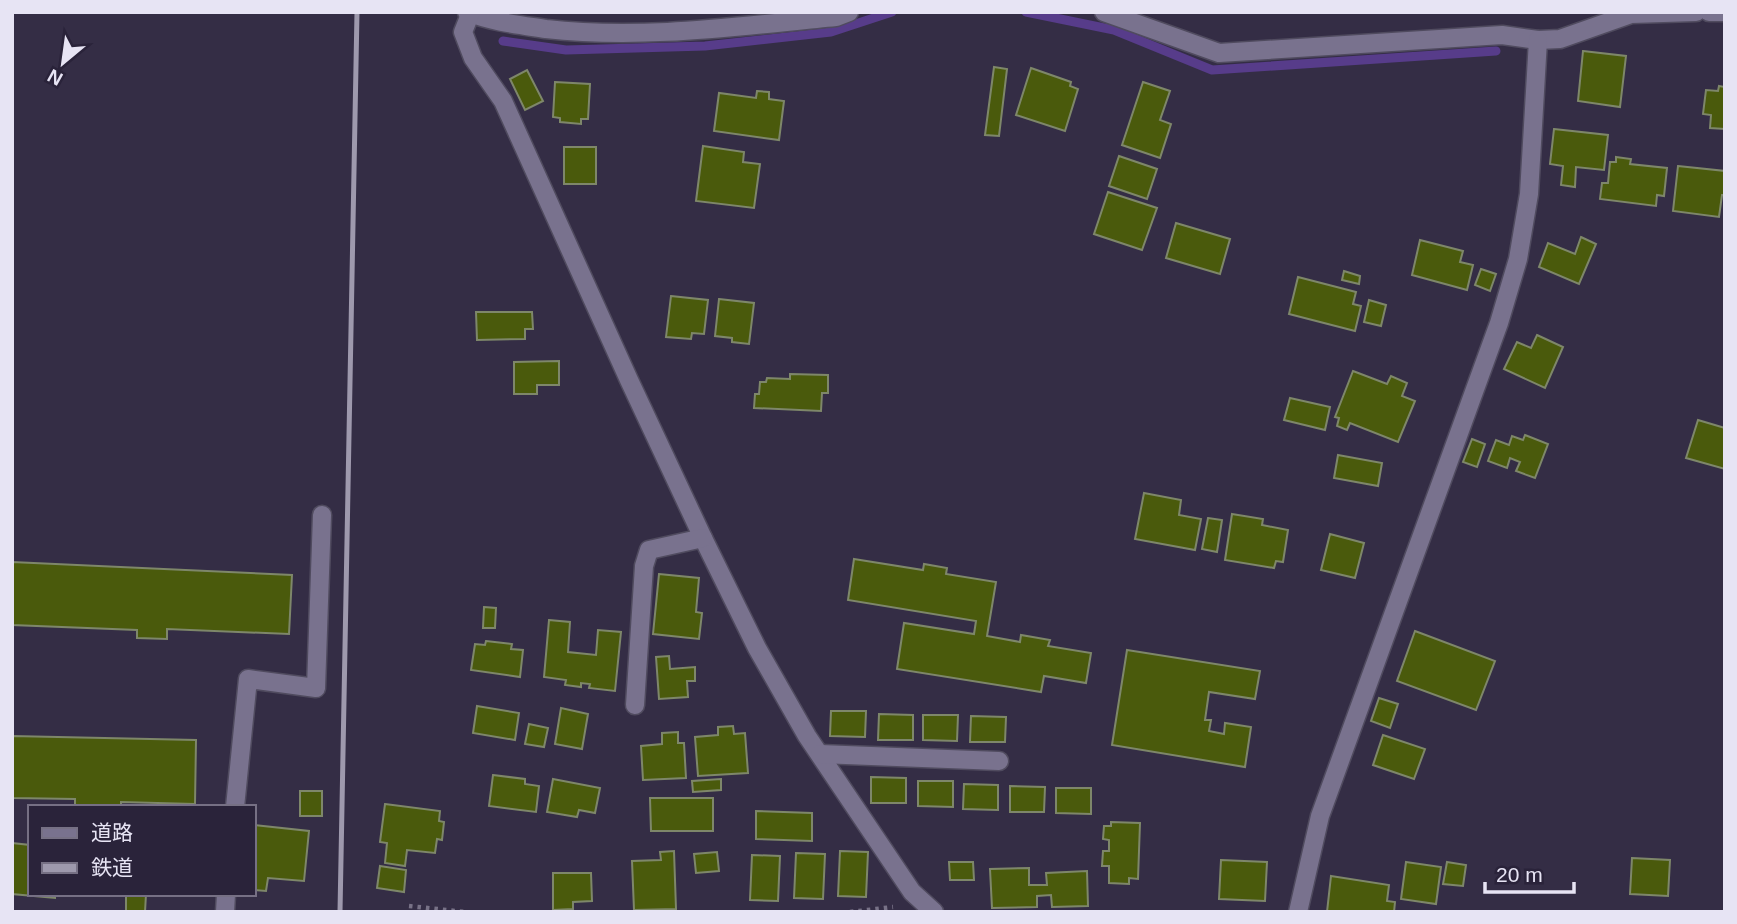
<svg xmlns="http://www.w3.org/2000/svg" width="1737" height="924" viewBox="0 0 1737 924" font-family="Helvetica,'Noto Sans JP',sans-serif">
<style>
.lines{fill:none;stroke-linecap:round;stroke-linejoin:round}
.stream{stroke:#573c8a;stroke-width:9}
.building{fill:#4a5a0c;stroke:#7e876a;stroke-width:2}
.minor-casing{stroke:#504b5f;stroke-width:21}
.path{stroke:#787287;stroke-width:4.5;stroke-dasharray:3.5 5;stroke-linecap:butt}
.minor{stroke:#79728e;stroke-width:18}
.rail{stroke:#9e99ad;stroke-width:5}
</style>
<rect width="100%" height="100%" fill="#342d45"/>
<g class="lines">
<!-- stream -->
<g class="stream">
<polyline points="1026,12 1114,30 1212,70 1496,51"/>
<polyline points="503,41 566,50 705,46 831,32 892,12"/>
</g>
</g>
<!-- building -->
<g class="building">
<polygon points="1583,51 1626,56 1620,107 1578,101"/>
<polygon points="994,67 1007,69 999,136 985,135"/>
<polygon points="1031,68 1071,82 1070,86 1078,89 1065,131 1016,115"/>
<polygon points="527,70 543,101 525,110 510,79"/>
<polygon points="555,82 590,84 588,119 581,119 581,124 560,122 560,118 553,117"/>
<polygon points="1143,82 1170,91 1160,120 1171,124 1160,158 1122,145"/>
<polygon points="1719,86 1725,87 1725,129 1710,128 1711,115 1703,114 1706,90 1718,91"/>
<polygon points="757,91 769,92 769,99 784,101 779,140 714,131 719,93 756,98"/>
<polygon points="1554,129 1608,135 1604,170 1576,167 1575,187 1561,185 1563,166 1550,164"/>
<polygon points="703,146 744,152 743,162 760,164 754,208 696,201"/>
<rect x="564" y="147" width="32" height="37"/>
<polygon points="1119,156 1157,169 1147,199 1109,186"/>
<polygon points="1616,157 1631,159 1630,164 1667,168 1664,196 1657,195 1656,206 1600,199 1602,183 1608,183 1610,162 1616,162"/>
<polygon points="1678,166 1725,171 1725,195 1722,195 1719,217 1673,211"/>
<polygon points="1108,192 1157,208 1142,250 1094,234"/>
<polygon points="1176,223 1230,239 1220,274 1166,258"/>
<polygon points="1581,237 1596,244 1579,284 1539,267 1548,243 1575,254"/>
<polygon points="1420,240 1463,251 1460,262 1473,265 1467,290 1412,275"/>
<polygon points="1481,269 1496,274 1490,291 1475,285"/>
<polygon points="1344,271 1360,276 1359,284 1342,280"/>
<polygon points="1298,277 1356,292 1353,304 1361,306 1355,331 1289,314"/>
<polygon points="671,296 708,300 704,334 692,333 691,339 666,337"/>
<polygon points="719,299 754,303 749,344 732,342 732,338 715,336"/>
<polygon points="1369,300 1386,305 1381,326 1364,322"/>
<polygon points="476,312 532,312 533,329 525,329 525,339 477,340"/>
<polygon points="1537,335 1563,347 1545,388 1504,369 1517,342 1531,348"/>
<polygon points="559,361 559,385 537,385 537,394 514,394 514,362"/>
<polygon points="1353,371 1387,384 1391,376 1407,383 1402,396 1415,401 1398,442 1350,423 1347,430 1337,426 1339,418 1335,417"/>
<polygon points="790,374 828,375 828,393 822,393 821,411 754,408 755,394 759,394 760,382 766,382 767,378 790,379"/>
<polygon points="1290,398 1330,407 1325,430 1284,420"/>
<polygon points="1698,420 1725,428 1725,469 1686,458"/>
<polygon points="1525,435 1548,444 1535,478 1516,471 1520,462 1510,458 1507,468 1488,461 1496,440 1509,445 1512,436 1523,440"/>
<polygon points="1472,439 1485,444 1477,467 1463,462"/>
<polygon points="1338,455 1382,463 1378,486 1334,478"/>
<polygon points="1144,493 1181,500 1179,515 1201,519 1195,550 1135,539"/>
<polygon points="1232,514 1263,519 1262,525 1288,530 1283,562 1276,561 1274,568 1225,560"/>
<polygon points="1208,518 1222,520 1217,552 1202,549"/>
<polygon points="1330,534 1364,543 1355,578 1321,570"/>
<polygon points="854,559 923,570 924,564 947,568 946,574 996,582 987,636 1020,642 1021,635 1050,640 1048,646 1091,653 1086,683 1044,676 1041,692 897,669 904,623 974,634 976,621 848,600"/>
<polygon points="12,562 292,575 289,634 167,629 167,639 137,638 137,630 12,625"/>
<polygon points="659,574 699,578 696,612 702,613 699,639 653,634"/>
<polygon points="484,607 496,608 495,628 483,628"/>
<polygon points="549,620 570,622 568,652 596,655 598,630 621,632 615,691 589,688 590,684 581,683 581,687 565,685 566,680 544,677"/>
<polygon points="1415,631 1495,661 1476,710 1397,681"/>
<polygon points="486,641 512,644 511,649 523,650 520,677 471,670 475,644 485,645"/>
<polygon points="1127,650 1260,671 1255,699 1209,692 1205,720 1211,720 1209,731 1224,734 1225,723 1251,727 1245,767 1112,745"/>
<polygon points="669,656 670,669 695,667 695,681 687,681 688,697 659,699 656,657"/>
<polygon points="1379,698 1398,704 1390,728 1371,721"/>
<polygon points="477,706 519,713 515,740 473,733"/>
<polygon points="561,708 588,714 582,749 555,744"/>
<polygon points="831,711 866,711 865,737 830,736"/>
<polygon points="879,714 913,715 913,740 878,740"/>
<polygon points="923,715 958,715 957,741 923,740"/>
<polygon points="971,716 1006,717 1005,742 970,742"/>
<polygon points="529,724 548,728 544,747 525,744"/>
<polygon points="733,726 734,734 745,733 748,773 698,776 695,737 718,735 718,727"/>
<polygon points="678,732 678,743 684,743 686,778 643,780 641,746 662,744 662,733"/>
<polygon points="1383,735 1425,749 1414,779 1373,765"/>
<polygon points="12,736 196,740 195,804 121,802 121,807 75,807 75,799 12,798"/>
<polygon points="493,775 525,779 525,784 539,786 536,812 489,806"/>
<polygon points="871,777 906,778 906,803 871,803"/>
<polygon points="553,779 600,788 595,813 579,810 577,817 547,812"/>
<polygon points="721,779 721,790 693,792 692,781"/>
<polygon points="918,781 953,781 953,807 918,806"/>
<polygon points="964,784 998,785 998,810 963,809"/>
<polygon points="1010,786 1045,787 1044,812 1010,812"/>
<polygon points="1056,788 1091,788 1091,814 1056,813"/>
<rect x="300" y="791" width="22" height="25"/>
<polygon points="650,798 713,798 713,831 651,831"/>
<polygon points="385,804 440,811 439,821 444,822 442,840 437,839 435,853 407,850 405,866 385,863 387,843 380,842"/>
<polygon points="756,811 812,813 812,841 756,839"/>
<polygon points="1111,822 1140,823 1138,879 1129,878 1129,884 1109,883 1109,866 1102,866 1103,851 1109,851 1109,840 1103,839 1104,826 1111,826"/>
<polygon points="254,825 309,831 304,881 268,878 266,891 254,890"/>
<polygon points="12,843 30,845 30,894 55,894 55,898 12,894"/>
<polygon points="674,851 676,909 634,910 632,861 661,860 660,852"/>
<polygon points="840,851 868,852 866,897 838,896"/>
<polygon points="717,852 719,871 696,873 694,854"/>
<polygon points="796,853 825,854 823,899 794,898"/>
<polygon points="752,855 780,856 778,901 750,900"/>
<polygon points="1632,858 1670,860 1668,896 1630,894"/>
<polygon points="1221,860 1267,862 1265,901 1219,899"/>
<polygon points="949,862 973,862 974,880 950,880"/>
<polygon points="1406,862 1441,867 1436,904 1401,899"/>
<polygon points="1447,862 1466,865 1463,886 1443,884"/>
<polygon points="380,866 406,870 404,892 377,888"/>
<polygon points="1029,868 1029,885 1047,885 1046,873 1087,871 1088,906 1052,907 1051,895 1037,896 1037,907 992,908 990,869"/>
<polygon points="553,873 591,873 592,901 573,902 573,909 553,910"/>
<polygon points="1331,876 1389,885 1387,901 1395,902 1394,912 1327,912"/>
<polygon points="126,894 146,894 145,912 126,912"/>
</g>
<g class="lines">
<!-- minor casing -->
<g class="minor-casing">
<g id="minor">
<path d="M467,12C492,22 520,25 546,29C643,40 740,26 836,17L849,12"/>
<polyline points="471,12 463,32 473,58 503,101 629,380 703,538 757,648 807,736 912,892 934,912"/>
<polyline points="1104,12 1219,53 1502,35 1538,40 1560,39 1631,14 1696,12"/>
<polyline points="1709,12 1725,12"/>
<polyline points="635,705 644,566 649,550 703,538"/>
<polyline points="820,754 999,761"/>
<polyline points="235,807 248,679 316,688 322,515"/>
<polyline points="225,912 226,894"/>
<polyline points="1298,912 1320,816 1499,323 1518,259 1529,194 1538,40"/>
</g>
</g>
<!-- path -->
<g class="path">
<polyline points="409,906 465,912"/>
<polyline points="850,912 893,907"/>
</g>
<!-- minor -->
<use href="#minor" class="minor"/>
<!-- rail -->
<polyline class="rail" points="340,912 357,12"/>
</g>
<!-- border -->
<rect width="1737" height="924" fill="none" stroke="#e7e4f4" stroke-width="28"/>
<!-- legend -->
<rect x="28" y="805" width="228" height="91" fill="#2a233a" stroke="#767084" stroke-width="2"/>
<rect x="42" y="828" width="35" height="10" fill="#79728e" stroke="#767084" stroke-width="2"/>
<text x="91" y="840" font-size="21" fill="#e7e4f4">道路</text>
<rect x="42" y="863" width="35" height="10" fill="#9e99ad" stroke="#767084" stroke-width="2"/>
<text x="91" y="875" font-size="21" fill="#e7e4f4">鉄道</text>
<!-- north arrow -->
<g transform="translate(63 63) rotate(209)" stroke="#2a233a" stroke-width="5" paint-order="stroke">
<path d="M0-5L12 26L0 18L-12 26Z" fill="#e7e4f4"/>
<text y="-10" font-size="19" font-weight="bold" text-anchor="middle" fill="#e7e4f4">N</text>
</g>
<!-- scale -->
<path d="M1485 882v10h89v-10" fill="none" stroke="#e7e4f4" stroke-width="3.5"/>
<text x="1496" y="882" font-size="21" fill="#e7e4f4" stroke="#2a233a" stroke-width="5" paint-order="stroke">20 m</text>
</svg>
